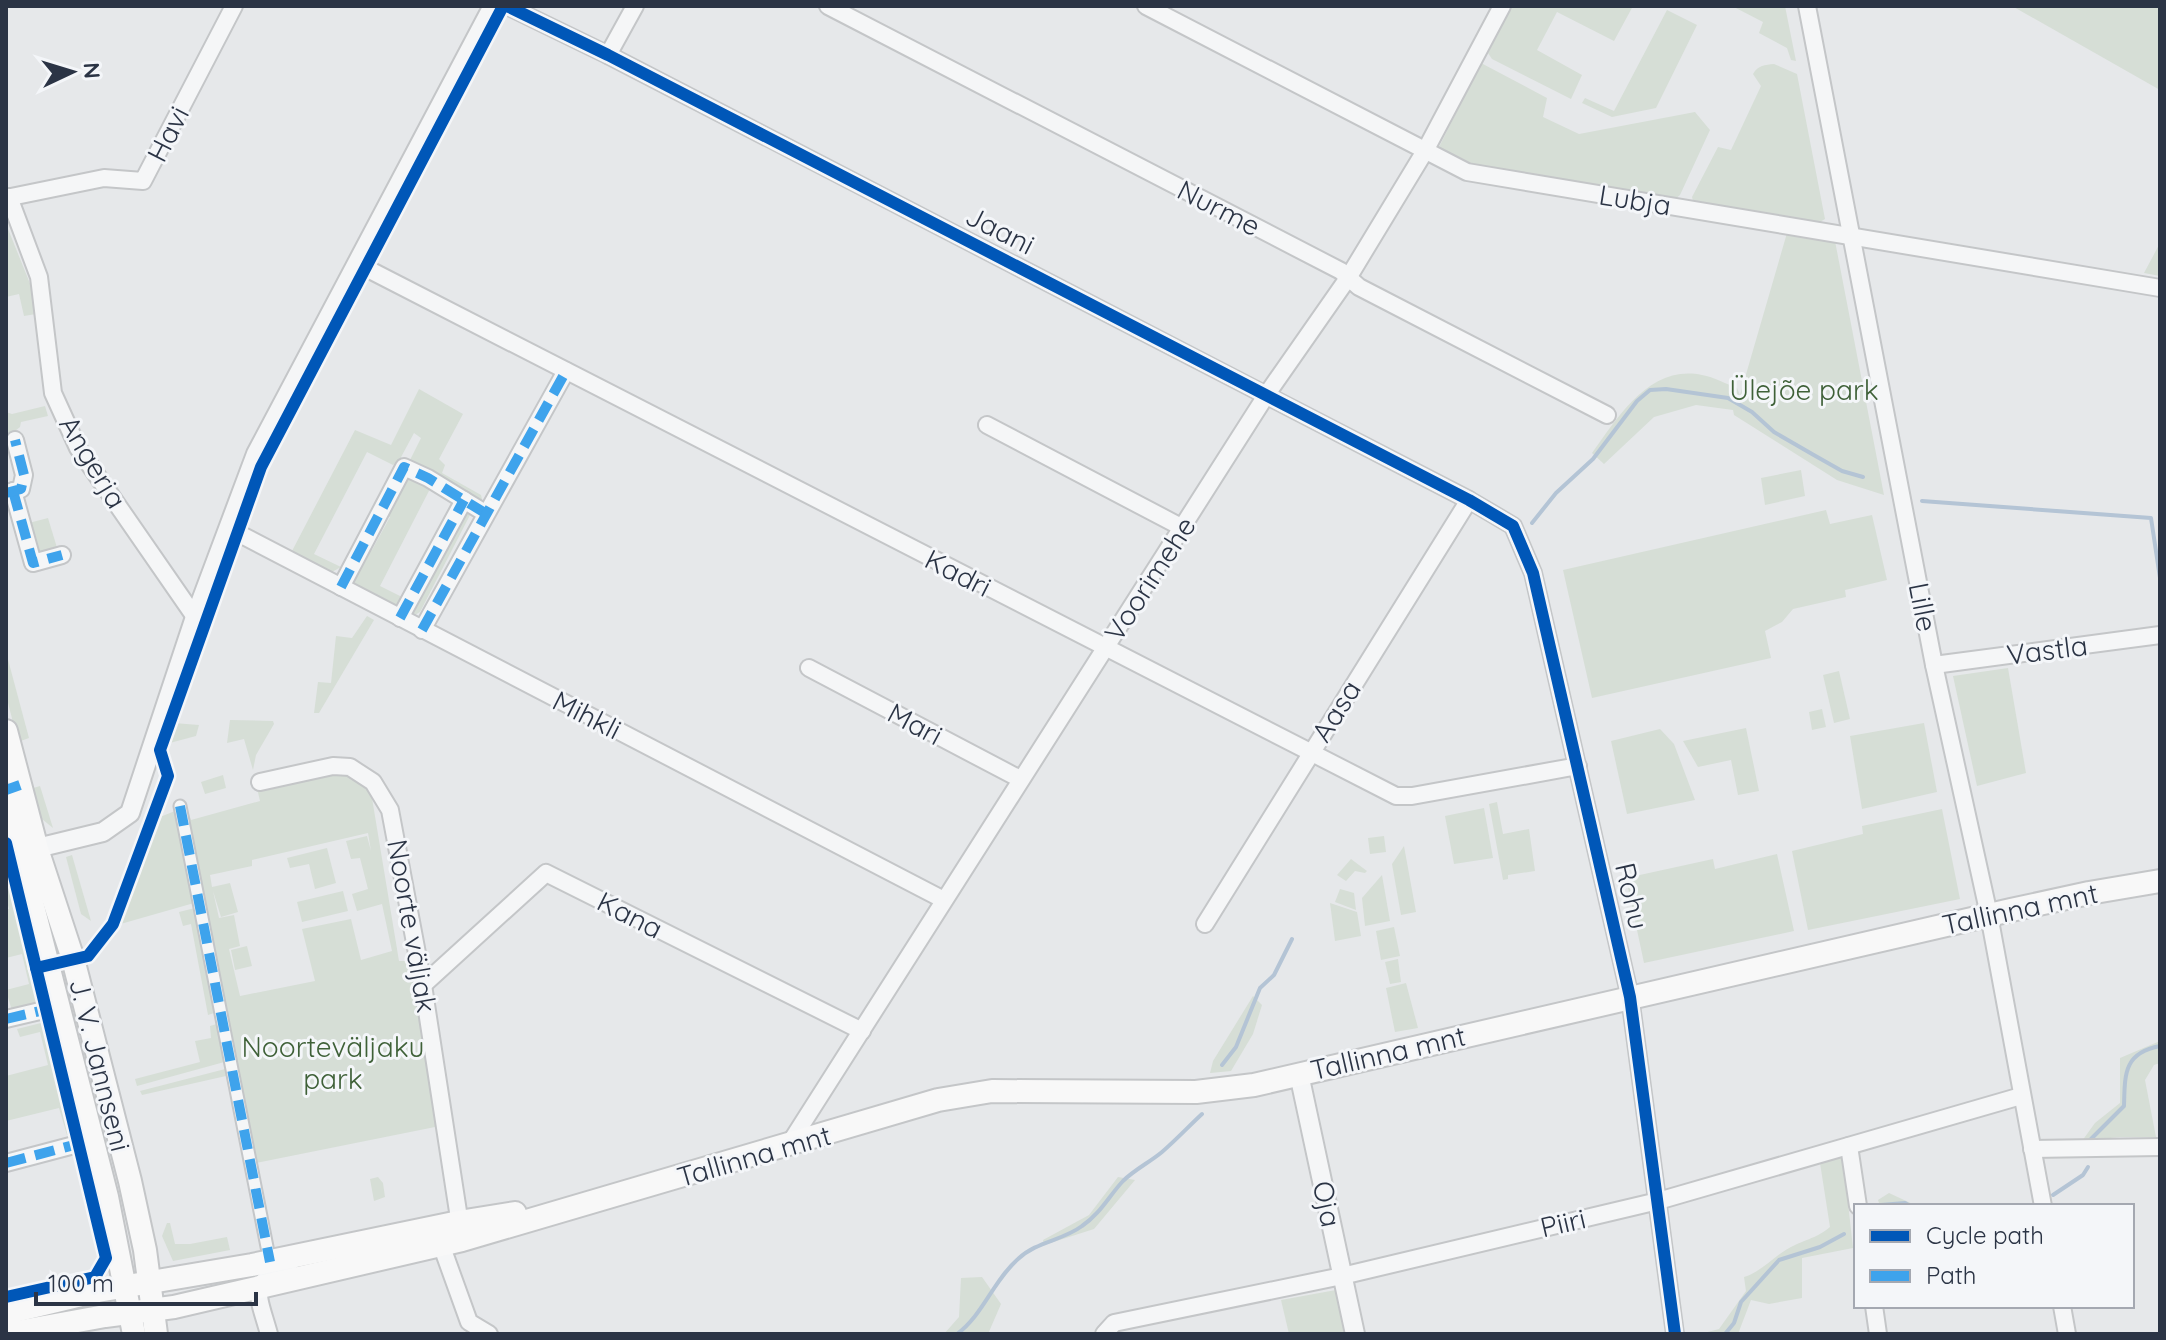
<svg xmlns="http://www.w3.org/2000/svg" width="2166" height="1340" viewBox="0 0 2166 1340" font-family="Quicksand,sans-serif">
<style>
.green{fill:#d6ded6;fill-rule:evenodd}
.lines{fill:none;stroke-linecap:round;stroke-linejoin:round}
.stream{stroke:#b4c4d5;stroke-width:4}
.pedestrian-casing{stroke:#c4c6c8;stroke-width:15}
.minor-casing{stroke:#c4c6c8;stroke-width:20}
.tertiary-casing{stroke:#c4c6c8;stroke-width:22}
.secondary-casing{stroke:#c4c6c8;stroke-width:26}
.pedestrian{stroke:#f5f6f7;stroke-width:11}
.minor{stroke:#f5f6f7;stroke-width:16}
.tertiary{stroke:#f5f6f7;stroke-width:18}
.secondary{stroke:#f8f8f8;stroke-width:22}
.quiet{stroke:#3ea3ec;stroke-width:10;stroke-dasharray:20 10;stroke-linecap:butt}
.cycleway-casing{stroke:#f4f6f9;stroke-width:17}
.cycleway{stroke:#0057b8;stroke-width:12}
.labels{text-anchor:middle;stroke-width:6;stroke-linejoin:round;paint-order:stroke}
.street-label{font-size:28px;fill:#2b3445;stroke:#f4f6f9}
.park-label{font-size:28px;fill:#3f6138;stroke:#f4f6f9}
</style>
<rect width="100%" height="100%" fill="#e6e8ea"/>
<!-- green -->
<g class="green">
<polygon points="1512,6 1633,6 1614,41 1557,12 1537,50 1582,75 1571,99 1492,59 1488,53"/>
<polygon points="1732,6 1785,6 1796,61 1791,60 1787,48 1759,33 1763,22"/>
<polygon points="2012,6 2160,6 2160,90"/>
<polygon points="1667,10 1697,25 1656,108 1612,117 1582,103 1585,98 1614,111"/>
<polygon points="1481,63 1547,98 1543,117 1579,134 1695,112 1710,130 1680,195 1673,201 1472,168 1442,154 1439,147"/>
<path d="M1774,64L1797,74L1825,219L1820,222L1693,201L1692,197L1718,147L1731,150L1761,86L1753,74C1758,65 1765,65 1774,64Z"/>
<polygon points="6,224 31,286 36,314 24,316 19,294 6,297"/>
<path d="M1787,233L1835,241L1884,495L1837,480L1734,415L1733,410L1696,405L1654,417L1604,464L1592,453C1618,417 1650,364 1702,375C1714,377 1726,384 1737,388L1740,395Z"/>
<polygon points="2160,243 2160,276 2144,273"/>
<polygon points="419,389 463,414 439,459 445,465 442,473 481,495 482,499 475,502 409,462 421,438 414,433 400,459 393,465 367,452 314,554 341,567 332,572 291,553 355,430 391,445"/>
<polygon points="45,406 48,416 21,422 20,427 6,438 6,412 12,414"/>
<polygon points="1801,470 1805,496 1765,505 1761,478"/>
<polygon points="404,476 431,487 380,586 406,599 396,608 349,582 362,552 372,550 390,517 382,516"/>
<polygon points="463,508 468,510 470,515 420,612 415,615 408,612"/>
<polygon points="1826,510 1830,524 1872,515 1887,580 1845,590 1846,597 1793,609 1782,622 1765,631 1771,658 1592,698 1563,570"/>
<polygon points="48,518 58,551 34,558 25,524"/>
<polygon points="367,616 374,620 319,713 314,713 318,682 331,683 336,636 352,638"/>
<polygon points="6,652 29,738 18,742 6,695"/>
<polygon points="2008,668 2026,773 1977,786 1953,676"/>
<polygon points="1839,671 1850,719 1834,723 1823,675"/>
<polygon points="1822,709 1826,727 1812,730 1809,712"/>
<polygon points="230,720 273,721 274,724 256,755 253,770 244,739 227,743"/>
<polygon points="174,723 199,725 196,736 166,744"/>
<polygon points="1924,723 1937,792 1862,809 1850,736"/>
<polygon points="1746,728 1759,791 1738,795 1731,760 1698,767 1683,741"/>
<polygon points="1660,729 1674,744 1695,800 1627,814 1611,741"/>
<path d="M342,771L370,786L399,961H409L440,1126L256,1163L225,1000L183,809L187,808L191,820L260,801L257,788ZM368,833L371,851L367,836L346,841L351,859L360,858L368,889L352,894L357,911L382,904L392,951L361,960L351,919L302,929L315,981L240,996L229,949L240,946L234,915L219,918L213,891L221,917L238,912L230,883L212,887L210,875L252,866V860Z"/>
<polygon points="223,775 226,788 205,794 201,782"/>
<polygon points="40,786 53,828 37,815 30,789"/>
<polygon points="1497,802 1503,834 1529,829 1535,871 1508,875 1508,879 1503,880 1489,804"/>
<polygon points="1484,808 1493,858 1454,864 1445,816"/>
<polygon points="1942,809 1960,899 1808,930 1792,851 1863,834 1862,826"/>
<polygon points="175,811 194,903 117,925 155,819"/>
<polygon points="1384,836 1386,852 1370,854 1368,838"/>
<polygon points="1404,846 1416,912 1401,915 1392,864"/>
<polygon points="327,848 336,883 315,889 309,864 290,868 287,858"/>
<polygon points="1777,854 1794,931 1644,963 1626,878 1713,859 1715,869"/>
<polygon points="72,855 91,921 81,914 66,857"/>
<polygon points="1351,859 1367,871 1365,873 1355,871 1346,881 1337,875"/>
<polygon points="6,863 38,994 36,1004 12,1011 6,990 29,984 22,954 6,958 6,910 9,909 6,897"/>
<polygon points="1382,875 1390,921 1365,926 1362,898"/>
<polygon points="1340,889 1354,893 1356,910 1335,902"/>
<polygon points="343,891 348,911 302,922 297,902"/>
<polygon points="1330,903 1357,912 1361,936 1335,941"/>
<polygon points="195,908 217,1012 208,1015 191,924 183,926 179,912"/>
<polygon points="1394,927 1400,956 1381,960 1376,931"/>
<polygon points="247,946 252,966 235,970 231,950"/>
<polygon points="1398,959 1401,982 1390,984 1385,962"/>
<polygon points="1406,983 1418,1028 1395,1032 1386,988"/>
<polygon points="1253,996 1262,1005 1253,1034 1231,1071 1210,1073 1213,1061"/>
<polygon points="41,1023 70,1134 67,1135 59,1108 6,1121 6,1076 48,1065 40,1032 20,1037 17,1029"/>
<polygon points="220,1023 228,1061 137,1086 135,1079 200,1062 195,1041 211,1038 210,1026"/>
<polygon points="2160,1041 2160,1063 2154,1065 2145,1080 2156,1137 2120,1137 2082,1141 2095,1123 2120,1103 2120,1058"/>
<polygon points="229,1068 241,1138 226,1076 142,1095 140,1091"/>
<path d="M1837,1156L1843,1158L1853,1248L1802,1258V1298L1769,1304L1751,1300L1738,1334H1700L1719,1329L1746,1291L1744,1277C1764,1271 1776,1253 1795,1245C1810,1238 1816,1238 1830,1227L1820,1163Z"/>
<polygon points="378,1177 383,1183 385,1197 374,1201 370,1179"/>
<polygon points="1118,1177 1135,1180 1094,1229 1044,1245 1043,1240 1089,1215"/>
<polygon points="1889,1193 1917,1206 1880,1206 1878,1200"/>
<polygon points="167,1223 170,1223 175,1244 190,1244 227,1237 230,1250 173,1261 162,1236"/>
<polygon points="982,1277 1001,1304 988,1334 944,1334 959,1317 961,1278"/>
<polygon points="1336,1290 1346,1334 1289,1334 1281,1300"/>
</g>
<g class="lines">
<!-- stream -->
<g class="stream">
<polyline points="1922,501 2151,518 2160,578"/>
<polyline points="1532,523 1556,493 1593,459 1637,401 1650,390 1666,389 1728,398 1752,412 1774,432 1812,454 1842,471 1863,477"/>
<polyline points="1222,1065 1236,1047 1260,988 1274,975 1292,939"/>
<path d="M2091,1139L2124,1106C2125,1075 2123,1053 2160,1046"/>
<polyline points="2053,1195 2083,1175 2088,1167"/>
<polyline points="1881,1205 1905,1203 1910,1206"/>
<path d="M957,1334C983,1315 993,1281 1018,1259C1037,1241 1062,1241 1082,1226C1100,1214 1109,1196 1123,1181C1134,1170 1150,1162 1162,1152C1176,1140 1189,1126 1202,1114"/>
<polyline points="1725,1334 1734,1323 1741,1302 1779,1260 1820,1247 1844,1234"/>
</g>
<!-- pedestrian casing -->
<g class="pedestrian-casing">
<polyline id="pedestrian" points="180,806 270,1262"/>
</g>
<!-- minor casing -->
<g class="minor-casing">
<g id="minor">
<polyline points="507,6 608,55 1469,500 1513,526 1533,573 1630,997 1675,1334"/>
<polyline points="828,6 1341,271 1359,287 1607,415"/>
<polyline points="1146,6 1467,172 2160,288"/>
<polyline points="1807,6 1934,665 1989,915 2043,1206"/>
<polyline points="608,55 635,6"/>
<polyline points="9,197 39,277 53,393 78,448 195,617"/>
<polyline points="6,198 104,178 143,181 234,6"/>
<polyline points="358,264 1396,796 1412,796 1578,766"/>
<polyline points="987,425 1183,528"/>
<polyline points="13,491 33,563 62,555"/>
<polyline points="8,493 21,489 24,475 15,440"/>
<polyline points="230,529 944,900"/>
<polyline points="341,587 404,467 428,478 485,513"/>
<polyline points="400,618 464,500"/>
<polyline points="422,630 566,371"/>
<polyline points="1934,665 2160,635"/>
<polyline points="809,668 1020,779"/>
<polyline points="260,782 333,766 350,767 373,782 390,810 423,985 461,1231"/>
<polyline points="1205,924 1469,500"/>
<polyline points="423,985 546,873 862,1031"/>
<polyline points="6,1019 57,1007"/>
<polyline points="788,1146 1267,394 1348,278 1425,151 1502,6"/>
<polyline points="1849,1146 1858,1206"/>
<polyline points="2032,1149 2160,1147"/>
<polyline points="6,1163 93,1140"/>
<polyline points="438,1236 469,1322 489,1334"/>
<polyline points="1874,1306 1878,1334"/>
<polyline points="2062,1306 2067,1334"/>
<path d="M269,1334C257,1291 248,1285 291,1262"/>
<polyline points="1104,1334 1114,1323 1342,1276 1658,1201 2021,1096"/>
</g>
</g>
<!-- tertiary casing -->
<g class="tertiary-casing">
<g id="tertiary">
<polyline points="25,851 103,832 130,813 195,617 256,454 493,6"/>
<polyline points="1299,1074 1355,1334"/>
</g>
</g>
<!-- secondary casing -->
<g class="secondary-casing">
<g id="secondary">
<polyline points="6,731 37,849 73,959 130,1181 145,1250 156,1334"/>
<polyline points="6,800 107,1197 134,1334"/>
<polyline points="6,1313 98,1291 252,1265 459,1222 515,1213"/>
<polyline points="6,1334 105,1316 174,1307 462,1240 938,1100 992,1091 1196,1092 1254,1085 2011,910 2089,893 2160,881"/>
</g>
</g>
<!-- pedestrian -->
<use href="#pedestrian" class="pedestrian"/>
<!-- minor -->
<use href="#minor" class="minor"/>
<!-- tertiary -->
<use href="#tertiary" class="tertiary"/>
<!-- secondary -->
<use href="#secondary" class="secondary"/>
<!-- quiet -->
<g class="quiet">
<polyline points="13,491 33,563 62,555"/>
<polyline points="6,493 21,489 24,475 15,440"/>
<polyline points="341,587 404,467 428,478 485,513"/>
<polyline points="400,618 464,500"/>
<polyline points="422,630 566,371"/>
<polyline points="6,790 20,785"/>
<polyline points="180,806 270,1262"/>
<polyline points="6,1019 53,1008"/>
<polyline points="6,1163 93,1140"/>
</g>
<!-- cycleway casing -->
<g class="cycleway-casing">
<g id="cycleway">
<polyline points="507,6 608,55 1469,500 1513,526 1533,573 1630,997 1675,1334"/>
<polyline points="6,843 106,1258 95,1277 6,1297"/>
<polyline points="36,968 88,956 113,924 168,776 160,750 261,467 503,6"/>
</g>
</g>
<!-- cycleway -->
<use href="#cycleway" class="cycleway"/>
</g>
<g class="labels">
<!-- street labels -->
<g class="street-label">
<text transform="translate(168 134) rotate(-63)" y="10">Havi</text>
<text transform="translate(1635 200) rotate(9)" y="10">Lubja</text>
<text transform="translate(1219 208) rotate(27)" y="10">Nurme</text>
<text transform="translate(1000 230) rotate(27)" y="10">Jaani</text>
<text transform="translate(93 462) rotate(59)" y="10">Angerja</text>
<text transform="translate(958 573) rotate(27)" y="10">Kadri</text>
<text transform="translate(1150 579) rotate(-57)" y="10">Voorimehe</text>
<text transform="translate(1923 607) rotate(79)" y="10">Lille</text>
<text transform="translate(2047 650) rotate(-7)" y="10">Vastla</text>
<text transform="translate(1336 711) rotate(-58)" y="10">Aasa</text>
<text transform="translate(587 715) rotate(27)" y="10">Mihkli</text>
<text transform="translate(915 724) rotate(28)" y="10">Mari</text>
<text transform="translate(1632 896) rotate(77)" y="10">Rohu</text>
<text transform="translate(2020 909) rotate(-12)" y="10">Tallinna mnt</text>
<text transform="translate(630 915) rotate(27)" y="10">Kana</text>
<text transform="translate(412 926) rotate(80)" y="10">Noorte väljak</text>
<text transform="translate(1388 1053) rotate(-13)" y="10">Tallinna mnt</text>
<text transform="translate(100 1065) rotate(76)" y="10">J. V. Jannseni</text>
<text transform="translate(754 1156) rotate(-16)" y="10">Tallinna mnt</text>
<text transform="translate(1327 1204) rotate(78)" y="10">Oja</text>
<text transform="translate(1563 1223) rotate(-13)" y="10">Piiri</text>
</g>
<!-- park labels -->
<g class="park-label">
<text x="1804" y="400">Ülejõe park</text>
<text x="333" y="1057">Noorteväljaku<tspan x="333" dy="32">park</tspan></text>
</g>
</g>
<!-- border -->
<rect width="2166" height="1340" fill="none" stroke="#2b3445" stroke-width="16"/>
<!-- legend -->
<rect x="1854" y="1204" width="280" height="104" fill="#f4f6f9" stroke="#a4a8b1" stroke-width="2"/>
<rect x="1870" y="1230" width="40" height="12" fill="#0057b8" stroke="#a4a8b1" stroke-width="2"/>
<text x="1926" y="1244" font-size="24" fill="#2b3445">Cycle path</text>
<rect x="1870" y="1270" width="40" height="12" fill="#3ea3ec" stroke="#a4a8b1" stroke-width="2"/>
<text x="1926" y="1284" font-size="24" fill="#2b3445">Path</text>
<!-- north arrow -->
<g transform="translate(72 72) rotate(86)" stroke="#f4f6f9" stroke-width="6" paint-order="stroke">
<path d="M0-6L14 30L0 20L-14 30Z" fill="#2b3445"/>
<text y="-12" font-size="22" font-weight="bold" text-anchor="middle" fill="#2b3445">N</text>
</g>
<!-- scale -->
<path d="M36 1292v12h220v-12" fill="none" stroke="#2b3445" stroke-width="4"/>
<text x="48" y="1292" font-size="24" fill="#2b3445" stroke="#f4f6f9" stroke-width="6" paint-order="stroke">100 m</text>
</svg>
